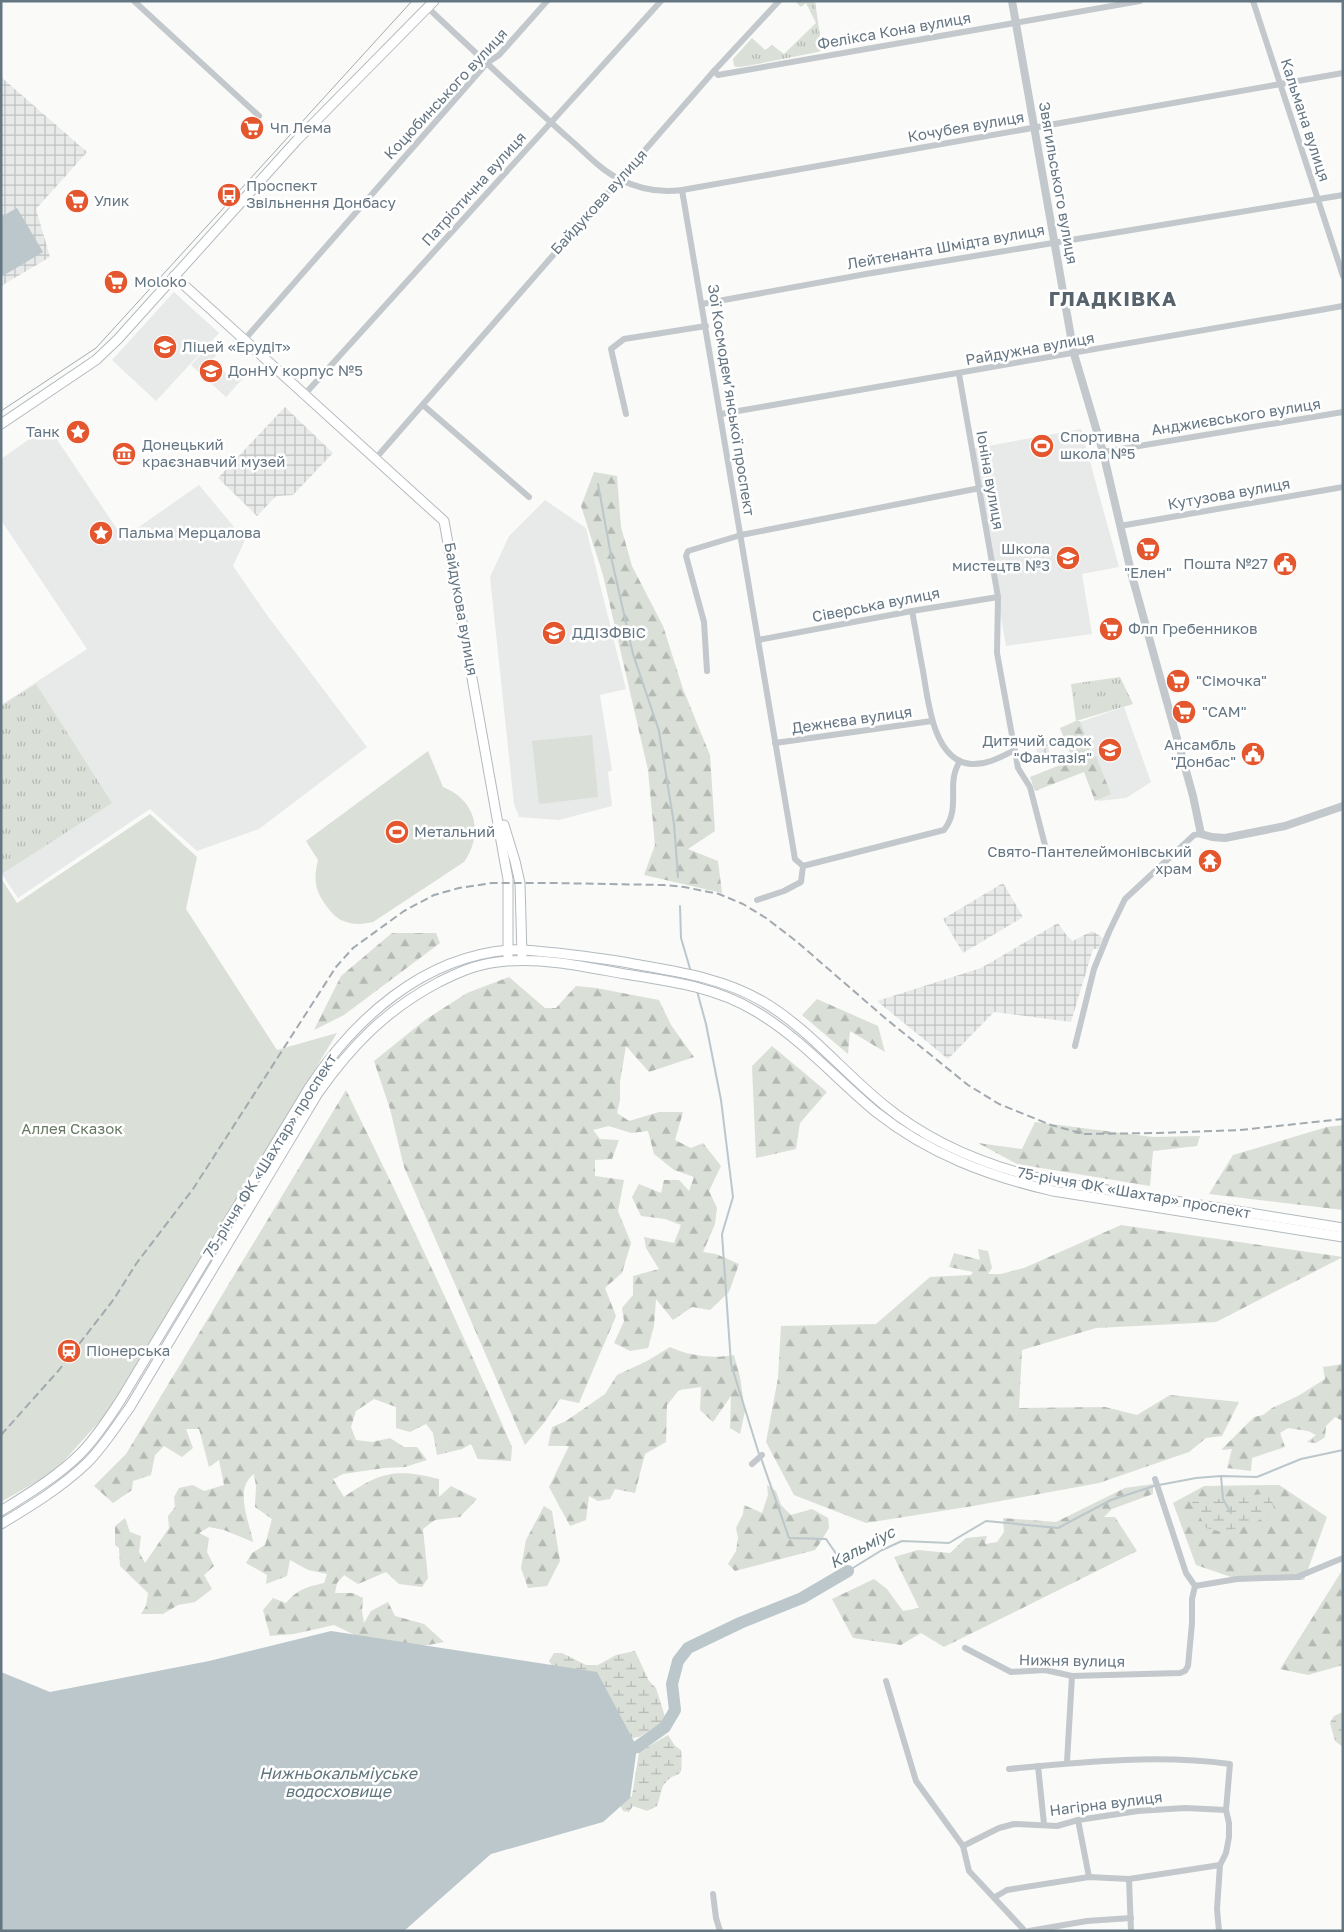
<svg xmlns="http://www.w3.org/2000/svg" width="1344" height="1932" viewBox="0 0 1344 1932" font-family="'Golos Text',sans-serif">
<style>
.built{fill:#e8e9e9}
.industrial{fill:url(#industrial-grid)}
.grass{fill:url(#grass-tufts)}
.forest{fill:url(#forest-firs)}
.wetland{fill:url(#wetland-marsh)}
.park{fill:#dadfd7}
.water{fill:#bbc7cb}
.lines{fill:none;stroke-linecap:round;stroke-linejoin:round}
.stream{stroke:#bbc7cb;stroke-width:2}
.river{stroke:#bbc7cb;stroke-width:12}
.secondary-casing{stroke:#b3babf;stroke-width:11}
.minor{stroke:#c3c8cc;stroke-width:6}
.tertiary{stroke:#c3c8cc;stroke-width:8}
.secondary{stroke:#fff;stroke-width:9}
.tram{stroke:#a2aab0;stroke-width:1}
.rail{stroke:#a2aab0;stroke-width:2;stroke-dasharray:8 4;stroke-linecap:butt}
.labels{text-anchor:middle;stroke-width:5;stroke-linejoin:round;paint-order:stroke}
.street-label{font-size:15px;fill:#657683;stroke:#fff}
.poi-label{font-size:15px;fill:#657683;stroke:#fff;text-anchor:start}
.park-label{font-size:15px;fill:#687a64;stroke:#fff}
.water-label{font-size:16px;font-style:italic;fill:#60757c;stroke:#fff}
.district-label{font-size:20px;font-weight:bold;letter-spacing:1px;fill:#57646e;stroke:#fff}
</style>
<defs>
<pattern id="industrial-grid" width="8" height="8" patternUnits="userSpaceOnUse" patternTransform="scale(1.25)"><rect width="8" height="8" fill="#e8e9e9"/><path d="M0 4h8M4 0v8" fill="none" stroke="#c0c1c2"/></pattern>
<pattern id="grass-tufts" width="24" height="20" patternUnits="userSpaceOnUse" patternTransform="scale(1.25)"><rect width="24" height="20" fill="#dadfd7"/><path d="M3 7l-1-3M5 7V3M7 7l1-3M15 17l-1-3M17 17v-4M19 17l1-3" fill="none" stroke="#b4b9b4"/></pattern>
<pattern id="forest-firs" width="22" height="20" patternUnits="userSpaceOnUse" patternTransform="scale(1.25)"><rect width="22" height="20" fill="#dadfd7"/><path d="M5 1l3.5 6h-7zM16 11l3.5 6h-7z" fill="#b4b9b4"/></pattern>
<pattern id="wetland-marsh" width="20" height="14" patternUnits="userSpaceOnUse" patternTransform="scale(1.25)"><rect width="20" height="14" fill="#dadfd7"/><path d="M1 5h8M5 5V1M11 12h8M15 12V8" fill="none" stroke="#b4b9b4"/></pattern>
</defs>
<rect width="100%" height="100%" fill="#fafaf8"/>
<!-- built -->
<g class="built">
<polygon points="174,292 219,333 156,401 112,360"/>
<polygon points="212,343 220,351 212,360 229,376 237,367 246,375 226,397 191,365"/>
<polygon points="48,426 123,538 199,485 245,540 233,566 267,615 367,747 259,829 197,851 150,809 18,898 1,873 1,705 87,649 1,520 1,459"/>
<polygon points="1081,429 1119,567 1082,574 1092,634 1006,646 971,449"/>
<polygon points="545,500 586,528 626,689 600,695 612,770 608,772 612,806 559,820 519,817 514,804 490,577 509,536"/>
<polygon points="1124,707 1151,782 1126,798 1099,801 1071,725"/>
</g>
<!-- industrial -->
<g class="industrial">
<polygon points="1,77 87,152 36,209 50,257 1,286"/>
<polygon points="285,407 333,453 293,495 276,496 257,516 218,478"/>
<polygon points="1047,738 1051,763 1039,765 1035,740"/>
<polygon points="1003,883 1023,917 963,953 943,919"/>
<polygon points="1058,923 1067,936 1073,941 1092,931 1103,938 1098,949 1093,949 1071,1022 994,1012 948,1059 877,1001 981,968"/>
</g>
<!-- grass -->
<g class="grass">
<polygon points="795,1 815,1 822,50 818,52 747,66 737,67 734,66 733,59 752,38 765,50 772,45 784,54 816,23 806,3 801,7"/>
<polygon points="1120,677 1133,704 1076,721 1071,684"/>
<polygon points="36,684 112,803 3,873 1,871 1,706"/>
</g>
<!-- forest -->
<g class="forest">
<polygon points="594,472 617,476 621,527 632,566 663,626 683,689 710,755 715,831 688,849 718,861 722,893 644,875 655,845 648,770 603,575 581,506"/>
<polygon points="1076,721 1080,721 1093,757 1096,756 1111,794 1095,801 1084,772 1035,791 1030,777 1073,760 1060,728"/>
<polygon points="392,933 436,933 440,943 344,1015 314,1030 341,976"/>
<polygon points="509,977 545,1008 556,1008 576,986 596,988 659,1000 671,1025 694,1057 649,1072 626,1046 620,1082 620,1100 617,1113 629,1121 659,1112 683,1112 675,1140 691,1148 703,1143 721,1166 709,1191 717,1208 715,1224 703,1252 716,1254 739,1264 729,1292 710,1310 692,1307 673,1320 656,1299 654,1326 648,1348 630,1351 614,1343 624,1321 622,1308 633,1295 633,1276 659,1269 646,1248 644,1237 674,1243 681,1225 665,1219 641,1216 632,1197 639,1184 661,1193 664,1180 679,1180 689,1191 694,1177 674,1170 654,1154 648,1131 631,1133 609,1126 593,1130 600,1139 619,1140 612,1159 595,1160 595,1176 624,1180 618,1211 631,1243 622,1273 605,1288 616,1316 579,1403 560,1399 544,1423 525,1445 404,1167 390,1109 374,1061 425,1020 467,993"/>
<polygon points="817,999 878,1026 885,1052 850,1031 848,1054 802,1015"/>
<polygon points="772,1046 827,1092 800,1123 796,1149 756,1158 752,1066"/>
<path d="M346,1090C404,1208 460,1326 512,1447L511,1461L478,1459L471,1444L462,1449L437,1455L433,1433L426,1424L410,1432L396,1428V1407L374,1399L356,1411L351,1427L356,1440L372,1442L390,1438L404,1447H417L427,1460L405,1467L384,1468L343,1474L333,1479L344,1497C380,1472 395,1468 439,1479V1497L451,1486L477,1499L460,1517L435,1520L423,1529L428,1578L422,1587L399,1584L386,1572L358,1584L344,1575L337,1583L335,1593H353L363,1598L362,1612L364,1623L371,1611L388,1602L395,1616L424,1624L444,1642L402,1650L367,1641L334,1625L294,1634L270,1636L263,1610L273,1598L286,1603C298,1589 307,1587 324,1583L327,1574L308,1570L290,1560L287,1576L266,1584L267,1575L246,1563L252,1553L265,1545L272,1519L255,1507L256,1486L254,1474C233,1489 250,1522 253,1542L224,1530L209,1527L199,1533L209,1538L207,1552L214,1566L204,1575L212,1589L195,1602L178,1605L163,1614H141L146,1606L148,1593L120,1566L119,1548L115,1545V1526L125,1518L130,1532L141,1536L139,1552L145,1563L169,1528L168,1516L175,1507L174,1497L179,1488L193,1485L204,1491L224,1485L219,1460L209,1467L199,1429H186L193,1448L182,1457L164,1446L155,1455L151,1475L133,1481L132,1490L113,1503L94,1486L126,1454Z"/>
<polygon points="1035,1122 1153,1137 1200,1136 1197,1146 1153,1151 1150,1186 1017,1164 978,1143 1022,1149"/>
<polygon points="1343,1125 1343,1210 1209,1194 1233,1155 1327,1127"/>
<polygon points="1121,1225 1343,1257 1216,1322 1096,1328 1022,1350 1019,1408 1105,1407 1137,1415 1170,1395 1239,1402 1222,1436 1206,1438 1189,1452 1099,1483 973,1506 866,1523 794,1495 766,1442 778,1378 781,1326 876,1324 930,1277 971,1275 973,1272 949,1267 954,1253 980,1260 978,1249 988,1251 992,1268 988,1274 1001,1274 1024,1268"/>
<path d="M670,1347C690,1356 712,1359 734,1355L740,1377L745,1411L740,1434L730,1428L731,1396L713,1422L700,1410L701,1387L679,1390L667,1405L666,1442L645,1454L635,1493L615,1489L610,1499L598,1501L589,1496L586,1520L570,1526L549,1487L569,1446H548L552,1427L566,1421L605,1394L617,1375L647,1361Z"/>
<polygon points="1343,1364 1343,1421 1335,1417 1326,1426 1325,1437 1316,1443 1307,1442 1316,1435 1308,1431 1288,1428 1280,1433 1285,1447 1252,1458 1251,1471 1227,1468 1232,1449 1221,1450 1254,1417 1263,1415 1272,1408 1298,1396 1325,1379 1323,1367"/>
<polygon points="1153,1484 1153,1494 1112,1509 1104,1517 1115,1517 1137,1551 944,1647 921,1633 901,1645 853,1638 832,1599 874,1579 887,1589 903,1611 919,1608 894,1557 918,1550 950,1553 966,1538 987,1536 985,1544 997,1542 1004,1532 1003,1518 1056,1522 1125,1488"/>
<path d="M767,1485L776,1491L781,1505L791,1515L812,1509L828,1518L829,1528C824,1535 821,1543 815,1550L735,1571L728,1564L736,1551L738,1538L736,1528L743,1514L744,1505L762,1513L768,1495Z"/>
<polygon points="1279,1485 1327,1517 1304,1580 1231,1577 1196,1565 1173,1503 1204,1486"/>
<polygon points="544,1506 552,1511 560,1561 547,1586 528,1588 521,1568 526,1540"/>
<polygon points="1343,1569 1343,1665 1308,1675 1280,1669"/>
</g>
<!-- wetland -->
<g class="wetland">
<polygon points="1269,1493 1275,1512 1250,1525 1222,1532 1206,1528 1192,1502"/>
<polygon points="635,1651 649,1681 656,1688 666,1720 639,1737 623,1739 558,1675 549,1661 554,1653 562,1653 586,1665 598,1665 616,1655"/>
<polygon points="1343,1712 1343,1747 1335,1741 1330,1723 1334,1716"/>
<path d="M668,1735L675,1746L681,1750C684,1787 676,1766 663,1786C660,1792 660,1799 657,1806L647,1811L633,1806L629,1812L623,1811L619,1803L632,1796L639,1752Z"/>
</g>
<!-- park -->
<g class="park">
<polygon points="592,735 598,797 539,804 532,741"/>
<path d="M428,751L443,787C476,800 484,833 464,862L373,922C364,924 355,925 346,922C337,919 333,914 328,908C315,891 313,881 318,860L306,841Z"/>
<polygon points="150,814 197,857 186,909 277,1050 337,1033 107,1413 55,1471 1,1502 1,878 17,903"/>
</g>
<!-- water -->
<g class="water">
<polygon points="17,208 43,252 1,277 1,217"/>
<polygon points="331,1631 597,1672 637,1747 630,1798 603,1822 491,1854 404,1931 1,1931 1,1672 50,1692 209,1661"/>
</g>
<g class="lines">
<!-- stream -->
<g class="stream">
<polyline points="598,484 612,561 633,654 659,731 674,824 678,877"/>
<polyline points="680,906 681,938 691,972"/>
<polyline points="697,991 706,1024 721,1100 733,1197 722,1234 731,1364 759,1454"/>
<polyline points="761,1458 789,1538 826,1539 848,1571 882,1550 902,1541 949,1543 986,1521 1058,1528 1111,1500 1154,1486"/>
<polyline points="1221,1476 1223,1499 1231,1513"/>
<polyline points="1159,1485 1196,1478 1221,1476 1257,1477 1301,1459 1343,1450"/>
</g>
<!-- river -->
<polyline class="river" points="622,1750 637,1747 665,1727 675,1710 672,1684 678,1661 688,1648 740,1623 802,1598 848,1571"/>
<!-- secondary casing -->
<g class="secondary-casing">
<g id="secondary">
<polyline points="174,276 444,521 505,863 508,879 508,956"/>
<polyline points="1,424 96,360 118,339 297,140 434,1"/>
<polyline points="504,825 515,861 520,883 522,955"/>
<path d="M1,1511C28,1494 58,1476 80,1454C96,1438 108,1419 120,1401L309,1088C354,1019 423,957 509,950C525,949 541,952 557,953C582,956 608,959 634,964C679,972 722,978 762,1001C808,1028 843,1072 884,1105C934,1146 994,1169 1057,1182L1343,1228"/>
<path d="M1,1524C31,1506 62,1487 87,1463C104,1446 116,1426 130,1407L318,1093C352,1045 386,1010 439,982C463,970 480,963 507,961C547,958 586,967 625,974C670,981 716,987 755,1011C801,1038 836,1079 876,1112C929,1154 988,1176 1053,1191L1343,1237"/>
</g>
</g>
<!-- minor -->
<g class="minor">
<polyline points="134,1 259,116"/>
<polyline points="1253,1 1343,276"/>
<path d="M428,8C474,51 519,94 566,136C583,150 599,169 619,179C639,189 661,193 682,190L795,859L803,866L801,882L784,891L757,900"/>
<polyline points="714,71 718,75 1140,1"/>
<polyline points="682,190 1343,73"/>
<polyline points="702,304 866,274 1343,195"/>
<polyline points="245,339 487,63 499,55 547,1"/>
<polyline points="959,374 998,597 997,653 1018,768 1030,787 1047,853"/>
<polyline points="305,394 661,1"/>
<polyline points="423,405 529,497"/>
<polyline points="626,414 611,349 624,339 706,326"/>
<polyline points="721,414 1343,306"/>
<polyline points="1103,452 1343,412"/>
<polyline points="376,458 714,71 779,1"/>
<polyline points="1120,526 1343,487"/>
<path d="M912,611C916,631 919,651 923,671C928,700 933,761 971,764C987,765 1001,757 1015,750"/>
<polyline points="758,640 912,611 998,597"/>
<polyline points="707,671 704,622 686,556 688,551 741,535 980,488"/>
<polyline points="775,743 932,721"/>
<path d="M803,866L944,830C962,807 945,784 960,761"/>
<polyline points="1075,1046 1094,969 1109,932 1125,899 1194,835 1201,834"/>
<polyline points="752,1464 762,1455"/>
<polyline points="1195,1586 1237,1579 1297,1577 1343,1558"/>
<polyline points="965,1648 1011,1672 1045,1670 1072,1676 1180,1673 1185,1671 1188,1666 1192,1623 1192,1599 1195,1586 1186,1573 1155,1479"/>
<polyline points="886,1681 916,1781 963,1846 969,1871 1025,1931"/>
<polyline points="1067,1762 1072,1676"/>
<polyline points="1038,1766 1044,1824"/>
<path d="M1009,1769C1082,1762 1157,1754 1230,1764L1226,1810L1229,1823V1837L1226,1853L1220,1865L1217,1909L1219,1931"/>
<polyline points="1078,1820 1089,1877"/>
<polyline points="963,1846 999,1828 1014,1824 1057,1826 1078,1820 1138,1811 1185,1808 1226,1810"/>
<polyline points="1129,1879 1131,1931"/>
<polyline points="713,1894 716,1918 720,1931"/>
<polyline points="995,1897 1007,1890 1089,1877 1129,1879 1220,1865"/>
<polyline points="1029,1931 1087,1921 1131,1918"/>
</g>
<!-- tertiary -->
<polyline class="tertiary" points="1012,1 1074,354 1103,452 1132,576 1193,796 1201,834 1212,837 1225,838 1285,826 1343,806"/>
<!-- secondary -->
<use href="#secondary" class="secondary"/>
<!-- tram -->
<polyline class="tram" points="1,411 96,348 412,1"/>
<!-- rail -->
<polyline class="rail" points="1,1435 59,1370 114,1299 136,1264 193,1189 336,967 353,948 404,911 434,895 459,888 492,883 551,883 664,885 684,887 719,894 743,904 766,918 796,941 885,1018 968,1085 999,1104 1051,1125 1084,1134 1159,1133 1240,1130 1343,1119"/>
</g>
<!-- icons -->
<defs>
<g id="supermarket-disc" transform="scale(1.25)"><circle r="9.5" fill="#e4572e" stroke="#fff"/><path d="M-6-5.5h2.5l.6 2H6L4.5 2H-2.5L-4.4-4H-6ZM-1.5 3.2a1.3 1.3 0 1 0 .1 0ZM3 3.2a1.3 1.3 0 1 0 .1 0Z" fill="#fff"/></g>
<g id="bus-disc" transform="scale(1.25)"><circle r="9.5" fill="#e4572e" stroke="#fff"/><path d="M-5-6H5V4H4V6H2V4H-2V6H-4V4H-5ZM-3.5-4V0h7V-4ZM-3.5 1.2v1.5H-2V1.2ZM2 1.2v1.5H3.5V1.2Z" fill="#fff"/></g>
<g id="school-disc" transform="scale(1.25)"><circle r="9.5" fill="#e4572e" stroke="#fff"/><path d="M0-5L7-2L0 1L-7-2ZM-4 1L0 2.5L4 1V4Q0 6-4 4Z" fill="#fff"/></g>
<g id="university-disc" transform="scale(1.25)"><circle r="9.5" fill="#e4572e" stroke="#fff"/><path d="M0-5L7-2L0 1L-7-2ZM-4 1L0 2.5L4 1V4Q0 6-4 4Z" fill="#fff"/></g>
<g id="sight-disc" transform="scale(1.25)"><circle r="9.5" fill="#e4572e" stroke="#fff"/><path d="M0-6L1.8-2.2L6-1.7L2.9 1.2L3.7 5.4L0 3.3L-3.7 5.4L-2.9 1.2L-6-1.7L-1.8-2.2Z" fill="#fff"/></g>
<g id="stadium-disc" transform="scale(1.25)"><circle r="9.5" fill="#e4572e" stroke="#fff"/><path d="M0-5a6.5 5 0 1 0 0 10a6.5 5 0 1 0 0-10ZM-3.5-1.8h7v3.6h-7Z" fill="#fff"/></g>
<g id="museum-disc" transform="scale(1.25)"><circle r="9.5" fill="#e4572e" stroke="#fff"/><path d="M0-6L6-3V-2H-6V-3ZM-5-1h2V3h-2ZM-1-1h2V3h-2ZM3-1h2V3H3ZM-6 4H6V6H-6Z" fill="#fff"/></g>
<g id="civic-disc" transform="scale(1.25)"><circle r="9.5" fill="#e4572e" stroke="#fff"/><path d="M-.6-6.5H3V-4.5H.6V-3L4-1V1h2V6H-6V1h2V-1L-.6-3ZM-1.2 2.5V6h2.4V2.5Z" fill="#fff"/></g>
<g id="temple-disc" transform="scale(1.25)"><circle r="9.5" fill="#e4572e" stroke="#fff"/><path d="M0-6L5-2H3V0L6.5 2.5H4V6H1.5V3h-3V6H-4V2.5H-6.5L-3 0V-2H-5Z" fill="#fff"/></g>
<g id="station-disc" transform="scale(1.25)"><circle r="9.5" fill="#e4572e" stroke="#fff"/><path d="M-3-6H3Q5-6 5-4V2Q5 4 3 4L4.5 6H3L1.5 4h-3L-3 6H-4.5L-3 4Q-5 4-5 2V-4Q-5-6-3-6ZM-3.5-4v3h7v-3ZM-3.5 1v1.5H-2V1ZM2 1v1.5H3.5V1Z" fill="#fff"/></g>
</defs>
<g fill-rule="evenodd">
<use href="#supermarket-disc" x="252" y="128"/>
<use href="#bus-disc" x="229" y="195"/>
<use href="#supermarket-disc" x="77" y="201"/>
<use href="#supermarket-disc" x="116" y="282"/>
<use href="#school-disc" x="165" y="347"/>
<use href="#university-disc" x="211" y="371"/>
<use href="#sight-disc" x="78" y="432"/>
<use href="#stadium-disc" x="1042" y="446"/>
<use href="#museum-disc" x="124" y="454"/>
<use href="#sight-disc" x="101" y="533"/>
<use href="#supermarket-disc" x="1148" y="549"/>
<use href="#school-disc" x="1068" y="558"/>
<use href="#civic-disc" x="1285" y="564"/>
<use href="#supermarket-disc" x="1111" y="629"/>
<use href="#university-disc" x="554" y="633"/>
<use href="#supermarket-disc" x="1178" y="681"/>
<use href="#supermarket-disc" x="1184" y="712"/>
<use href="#school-disc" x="1110" y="750"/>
<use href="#civic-disc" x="1253" y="754"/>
<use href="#stadium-disc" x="397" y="832"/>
<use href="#temple-disc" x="1210" y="861"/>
<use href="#station-disc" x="69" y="1351"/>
</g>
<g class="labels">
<!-- street labels -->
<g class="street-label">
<text transform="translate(894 31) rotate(-10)" y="5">Фелікса Кона вулиця</text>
<text transform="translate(446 94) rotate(-47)" y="5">Коцюбинського вулиця</text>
<text transform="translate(1305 120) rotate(72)" y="5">Кальмана вулиця</text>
<text transform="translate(966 127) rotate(-10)" y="5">Кочубея вулиця</text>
<text transform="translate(1058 183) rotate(80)" y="5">Звягильського вулиця</text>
<text transform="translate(474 189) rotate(-48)" y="5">Патріотична вулиця</text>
<text transform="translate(599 202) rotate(-48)" y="5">Байдукова вулиця</text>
<text transform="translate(946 247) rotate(-10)" y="5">Лейтенанта Шмідта вулиця</text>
<text transform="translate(1030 349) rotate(-10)" y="5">Райдужна вулиця</text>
<text transform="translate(731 400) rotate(81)" y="5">Зої Космодем’янської проспект</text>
<text transform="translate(1236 417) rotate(-9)" y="5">Анджиєвського вулиця</text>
<text transform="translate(990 480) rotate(80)" y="5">Іоніна вулиця</text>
<text transform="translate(1229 494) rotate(-10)" y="5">Кутузова вулиця</text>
<text transform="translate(876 605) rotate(-11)" y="5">Сіверська вулиця</text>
<text transform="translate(461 609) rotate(80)" y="5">Байдукова вулиця</text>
<text transform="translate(852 720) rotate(-8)" y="5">Дежнєва вулиця</text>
<text transform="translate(270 1156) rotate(-58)" y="5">75-річчя ФК «Шахтар» проспект</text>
<text transform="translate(1134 1193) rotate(10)" y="5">75-річчя ФК «Шахтар» проспект</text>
<text transform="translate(1072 1661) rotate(1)" y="5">Нижня вулиця</text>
<text transform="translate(1106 1804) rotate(-7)" y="5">Нагірна вулиця</text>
</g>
<!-- poi labels -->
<g class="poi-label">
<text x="270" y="133">Чп Лема</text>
<text x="246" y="191">Проспект<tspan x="246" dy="17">Звільнення Донбасу</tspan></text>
<text x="94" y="206">Улик</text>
<text x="134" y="287">Moloko</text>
<text x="182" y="352">Ліцей «Ерудіт»</text>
<text x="228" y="376">ДонНУ корпус №5</text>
<text x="60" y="437" text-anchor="end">Танк</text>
<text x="1060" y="442">Спортивна<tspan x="1060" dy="17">школа №5</tspan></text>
<text x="142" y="450">Донецький<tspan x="142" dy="17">краєзнавчий музей</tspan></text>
<text x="118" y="538">Пальма Мерцалова</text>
<text x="1050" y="554" text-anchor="end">Школа<tspan x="1050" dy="17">мистецтв №3</tspan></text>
<text x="1268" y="569" text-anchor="end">Пошта №27</text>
<text x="1148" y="578" text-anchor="middle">"Елен"</text>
<text x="1128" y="634">Флп Гребенников</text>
<text x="572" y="638">ДДІЗФВіС</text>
<text x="1196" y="686">"Сімочка"</text>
<text x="1202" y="717">"САМ"</text>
<text x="1092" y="746" text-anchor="end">Дитячий садок<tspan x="1092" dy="17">"Фантазія"</tspan></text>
<text x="1236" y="750" text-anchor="end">Ансамбль<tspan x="1236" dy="17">"Донбас"</tspan></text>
<text x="414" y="837">Метальний</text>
<text x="1192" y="857" text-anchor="end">Свято-Пантелеймонівський<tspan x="1192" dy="17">храм</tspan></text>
<text x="86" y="1356">Піонерська</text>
</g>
<!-- park labels -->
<g class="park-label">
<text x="72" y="1134">Аллея Сказок</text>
</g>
<!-- water labels -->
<g class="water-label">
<text transform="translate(862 1547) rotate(-28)" y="6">Кальміус</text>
<text x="338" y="1779">Нижньокальміуське<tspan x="338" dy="18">водосховище</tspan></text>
</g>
<!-- district labels -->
<g class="district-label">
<text x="1113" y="306">ГЛАДКІВКА</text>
</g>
</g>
<!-- border -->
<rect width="1344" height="1932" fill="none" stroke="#657683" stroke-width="5"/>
</svg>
